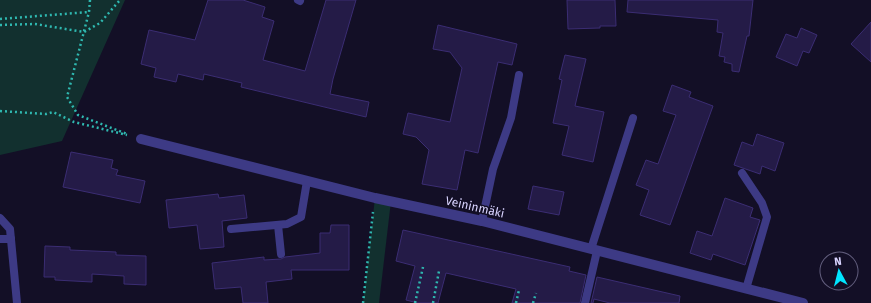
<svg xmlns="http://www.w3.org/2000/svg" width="871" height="303" viewBox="0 0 871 303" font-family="'Fira Sans',sans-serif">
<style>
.green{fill:#12302f}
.building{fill:#241b47;stroke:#3b2d73}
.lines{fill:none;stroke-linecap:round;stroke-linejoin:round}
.path{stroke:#2fb8b0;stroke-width:2.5;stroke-dasharray:2 3;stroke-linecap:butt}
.lane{stroke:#3d3a85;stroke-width:8}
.street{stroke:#3d3a85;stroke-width:10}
.labels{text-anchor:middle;stroke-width:3;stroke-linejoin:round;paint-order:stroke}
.street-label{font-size:12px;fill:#d9d4ff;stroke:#130f26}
</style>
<rect width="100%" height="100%" fill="#130f26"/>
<!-- green -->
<g class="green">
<polygon points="0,0 125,0 62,141 0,155"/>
<polygon points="375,198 391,201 379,303 363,303"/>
</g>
<!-- building -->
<g class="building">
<polygon points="208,0 243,0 265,7 262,17 274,21 263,60 305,71 326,0 356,0 333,79 330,94 369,102 366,117 241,87 242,83 204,74 203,80 178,74 176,82 154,77 156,68 141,64 149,30 195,40"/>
<polygon points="567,0 615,0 616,26 600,26 600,28 568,29"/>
<polygon points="628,0 753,0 749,36 747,36 739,72 732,71 732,64 724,62 725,57 719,56 723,33 717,32 718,20 627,12"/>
<polygon points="871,22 871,62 851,44"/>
<polygon points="438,25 517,44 512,65 498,62 478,153 465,150 457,190 422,184 429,150 416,137 403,134 408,113 450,122 462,68 450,52 433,49"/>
<polygon points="801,28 817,35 809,53 803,51 797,66 776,57 786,34 797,38"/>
<polygon points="565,55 586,59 575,106 604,112 593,162 562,155 569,126 553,123 562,80 559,79"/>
<polygon points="672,85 691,92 689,97 713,106 670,225 640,215 649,190 636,185 646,160 658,164 676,115 663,111"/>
<polygon points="757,134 784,143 775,171 762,166 760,174 734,165 742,142 753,146"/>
<polygon points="71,152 113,160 111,168 118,170 116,175 145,181 140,203 63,187"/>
<polygon points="533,186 564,192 559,215 528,209"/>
<polygon points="218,194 219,198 244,195 247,218 222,221 224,247 200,249 197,225 169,228 166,200"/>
<polygon points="725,198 753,208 750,217 760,220 745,265 713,254 711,260 690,253 697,231 712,236"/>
<polygon points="331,225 349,225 349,270 291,270 292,279 266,282 268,303 243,303 241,287 215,289 212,263 264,257 264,260 281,259 285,257 320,253 320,233 330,233"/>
<polygon points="403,230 570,267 569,271 586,275 580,303 512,303 516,289 446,273 438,303 418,303 406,300 415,266 396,261"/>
<polygon points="45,246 70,247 70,250 116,252 116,255 146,256 146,285 124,284 124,276 92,274 92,282 55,280 55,277 44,277"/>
<polygon points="597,277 680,296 679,303 610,303 594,299 593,303 591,303"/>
</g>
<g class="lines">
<!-- path -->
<g class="path">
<polyline points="90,0 89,12 67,97 78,115 127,134"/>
<polyline points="0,19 89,12"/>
<polyline points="0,25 35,24 84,32 100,23 120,0"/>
<polyline points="0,111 46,114 53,112 74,122 127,135"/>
<polyline points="363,303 373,212"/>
<polyline points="415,303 423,267"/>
<polyline points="433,303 439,271"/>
<polyline points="516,303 519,290"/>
<polyline points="533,303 536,293"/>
</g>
<!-- lane -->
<g class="lane">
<polyline points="298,0 300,1"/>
<polyline points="742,173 762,203 767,217 746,289"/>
<polyline points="0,218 10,229 17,303"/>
<polyline points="482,221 493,169 511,118 519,75"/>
<polyline points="278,225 281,254"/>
<polyline points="231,229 287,224 301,217 307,181"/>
<polyline points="0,239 11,239"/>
<polyline points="591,249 633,118"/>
<polyline points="585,303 597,251"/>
</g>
<!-- street -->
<polyline class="street" points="141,139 375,198 482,221 803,303"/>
</g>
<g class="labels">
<!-- street labels -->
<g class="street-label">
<text transform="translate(475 207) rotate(13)" y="4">Veininmäki</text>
</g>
</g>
<!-- north arrow -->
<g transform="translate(839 271) rotate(353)"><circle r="19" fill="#130f26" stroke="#625e7d"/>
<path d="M0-3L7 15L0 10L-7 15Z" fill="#00e5ff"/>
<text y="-6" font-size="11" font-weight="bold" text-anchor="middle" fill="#d9d4ff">N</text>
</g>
</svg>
